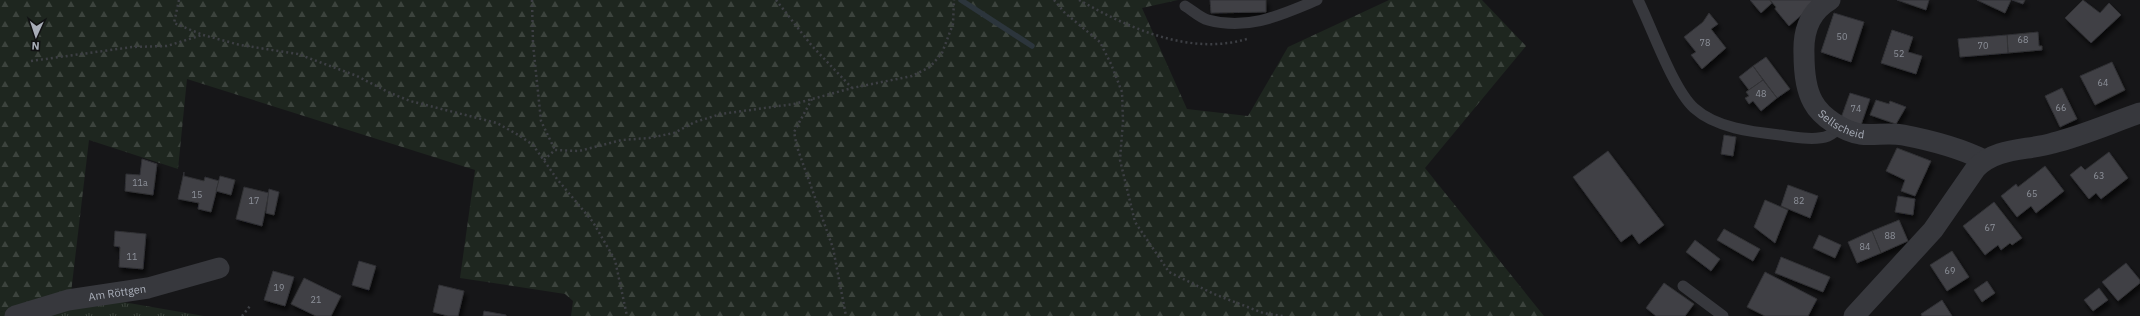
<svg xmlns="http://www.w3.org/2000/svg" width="2140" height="316" viewBox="0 0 2140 316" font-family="'IBM Plex Sans',sans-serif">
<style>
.grass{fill:url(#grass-tufts)}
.forest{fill:url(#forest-firs)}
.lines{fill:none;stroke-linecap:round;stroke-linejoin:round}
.stream{stroke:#2c353c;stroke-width:5.5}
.building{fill:#404145;stroke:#303034;filter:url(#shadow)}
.path{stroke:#3d3f44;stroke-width:2.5;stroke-dasharray:2 3;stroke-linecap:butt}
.lane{stroke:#37383d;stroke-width:11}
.street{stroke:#37383d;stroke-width:21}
.labels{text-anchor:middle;stroke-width:3;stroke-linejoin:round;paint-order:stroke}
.number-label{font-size:9px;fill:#8e929b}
.street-label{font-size:11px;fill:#a8adb8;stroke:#111113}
</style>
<defs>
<pattern id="grass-tufts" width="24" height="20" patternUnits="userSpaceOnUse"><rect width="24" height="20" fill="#1e261f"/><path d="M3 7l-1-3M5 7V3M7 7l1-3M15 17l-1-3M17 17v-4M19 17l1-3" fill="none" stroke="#3c433d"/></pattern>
<pattern id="forest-firs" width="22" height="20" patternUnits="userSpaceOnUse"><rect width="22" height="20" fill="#1e261f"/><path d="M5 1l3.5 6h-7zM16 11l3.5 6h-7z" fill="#3c433d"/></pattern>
<filter id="shadow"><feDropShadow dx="2.5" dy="4.5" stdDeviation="2" flood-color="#0009"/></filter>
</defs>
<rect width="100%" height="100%" fill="#161618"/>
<!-- grass -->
<polygon class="grass" points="71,293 204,316 0,316 0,312"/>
<!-- forest -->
<polygon class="forest" points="0,0 1178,0 1142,8 1187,109 1248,116 1288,47 1389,0 1482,0 1526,46 1425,168 1544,316 571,316 573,301 565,294 460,278 475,170 187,79 178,169 89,140 71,293 0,312"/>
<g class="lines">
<!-- stream -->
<polyline class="stream" points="961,0 1032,46"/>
</g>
<!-- building -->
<g class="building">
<polygon points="1210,0 1266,0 1266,12 1211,13"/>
<polygon points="1750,0 1770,0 1772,3 1761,13"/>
<polygon points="1770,0 1813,0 1815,3 1789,26 1775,9 1776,7"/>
<polygon points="1897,0 1929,0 1926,10"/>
<polygon points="1977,0 2011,0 2005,13"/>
<polygon points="2012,0 2025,0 2023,4"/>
<polygon points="2083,0 2100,13 2109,3 2121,15 2091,43 2065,18"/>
<polygon points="1709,13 1718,24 1711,29 1726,48 1702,69 1691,55 1696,52 1684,37 1703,22"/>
<polygon points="1834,13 1864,22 1851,62 1821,52"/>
<polygon points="1892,30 1913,37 1908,52 1922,56 1916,74 1881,63"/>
<polygon points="2038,32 2039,46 2042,46 2042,50 2008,53 2007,35"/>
<polygon points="2007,35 2008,53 1960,57 1958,39"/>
<polygon points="1766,57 1790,89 1777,98 1753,66"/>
<polygon points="2112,62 2125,90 2095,105 2080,76"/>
<polygon points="1753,66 1763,80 1749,90 1739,77"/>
<polygon points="1763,80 1777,98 1761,111 1753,101 1749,104 1745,98 1749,96 1746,92"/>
<polygon points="2062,88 2077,119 2060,127 2045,96"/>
<polygon points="1850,93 1870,99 1861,125 1841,118"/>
<polygon points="1876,100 1889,104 1890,101 1906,107 1896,124 1870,115"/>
<polygon points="1724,135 1736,137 1733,156 1721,154"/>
<polygon points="1897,148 1931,161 1915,196 1901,191 1905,180 1886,171"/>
<polygon points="1608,151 1664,225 1639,244 1632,234 1621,242 1573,177"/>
<polygon points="2109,152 2128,178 2101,199 2096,193 2089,199 2070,175 2081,166 2085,170"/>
<polygon points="142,159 157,164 153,195 125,191 126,174 140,175"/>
<polygon points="2045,166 2064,191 2036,213 2031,206 2017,217 2001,196 2016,184 2018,187"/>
<polygon points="184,172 184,176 204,181 205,177 219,181 211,212 198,209 199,203 178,199"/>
<polygon points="220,176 235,180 231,195 216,191"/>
<polygon points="1788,185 1818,196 1810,218 1781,206"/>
<polygon points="244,187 269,193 262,226 236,219"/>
<polygon points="269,189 279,192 274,215 266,213"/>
<polygon points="1898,196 1915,199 1913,215 1895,212"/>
<polygon points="1765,200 1788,210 1775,243 1754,227"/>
<polygon points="1994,202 2022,238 2012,245 2010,243 2001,250 1998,245 1985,255 1963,226"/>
<polygon points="1899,220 1908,241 1881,253 1872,231"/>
<polygon points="1724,229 1760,249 1753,261 1717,240"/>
<polygon points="115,231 146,234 143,269 119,267 120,247 114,246"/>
<polygon points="1872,231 1881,253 1857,263 1848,242"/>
<polygon points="1819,235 1841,245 1835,258 1813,248"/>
<polygon points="1695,240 1720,259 1711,271 1686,252"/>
<polygon points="1952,251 1969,277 1947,291 1930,265"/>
<polygon points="1781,257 1830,277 1823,292 1775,273"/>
<polygon points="359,261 376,266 369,290 352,285"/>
<polygon points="2126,263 2140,280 2140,283 2118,301 2102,282"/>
<polygon points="273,271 294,277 285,306 264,300"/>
<polygon points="1765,272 1817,299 1808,316 1765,316 1747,307"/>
<polygon points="304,278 341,296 331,316 316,316 291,304"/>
<polygon points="1987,281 1995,293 1982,302 1974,290"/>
<polygon points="1664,283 1694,304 1685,316 1656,316 1646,308"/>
<polygon points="439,285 464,291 458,316 448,316 433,312"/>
<polygon points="2099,288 2108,300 2093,311 2084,300"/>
<polygon points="1942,300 1952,316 1922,316 1921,314"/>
<polygon points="484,311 506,315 506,316 483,316"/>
</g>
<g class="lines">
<!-- path -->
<g class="path">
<polyline points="179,0 174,23 203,35 240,45 298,54 357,76 388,92 410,101 497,123 520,136 533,145 557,179 593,222 615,260 627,316"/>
<polyline points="532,0 533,44 541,121 555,150"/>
<polyline points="776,0 812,46 852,88"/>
<polyline points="1054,0 1065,13 1100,42 1111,64 1122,92 1123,121 1120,160 1135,222 1169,272 1214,294 1263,313 1283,316"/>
<path d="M1079,0C1129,28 1189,56 1247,39"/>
<polyline points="31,61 132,47 167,46 202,35"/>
<polyline points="812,99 794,132 797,147 833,248 846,316"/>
<polyline points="544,160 555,150 579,151 622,140 649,138 674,133 695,122 721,114 794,104 852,88 912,76 930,67 942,53 953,24 954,0"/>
<polyline points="242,316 250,306"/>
</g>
<!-- lane -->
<g class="lane">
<path d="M1638,0C1652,28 1673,89 1694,108C1716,128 1752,132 1780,135C1794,137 1815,141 1828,136C1833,134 1837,130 1840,126"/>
<path d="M1185,6C1192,10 1200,18 1208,20C1248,31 1281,15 1317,0"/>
<polyline points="1683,286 1723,316"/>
</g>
<!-- street -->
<g class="street">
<path id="s1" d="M1830,0C1809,12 1803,32 1804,54C1804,69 1805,88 1813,102C1821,117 1843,131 1860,134C1874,136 1888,132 1903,135C1929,140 1960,148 1984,160"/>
<path id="s2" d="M15,316L68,300L148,288L219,268"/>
<path d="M1854,316L1933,230L1976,168C1997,147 2026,151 2053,143C2082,136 2111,123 2140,113"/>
</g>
</g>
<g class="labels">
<!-- number labels -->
<g class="number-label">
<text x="1842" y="40">50</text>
<text x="2023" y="43">68</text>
<text x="1705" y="46">78</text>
<text x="1983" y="49">70</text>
<text x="1899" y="57">52</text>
<text x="2103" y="86">64</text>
<text x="1761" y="97">48</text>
<text x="2061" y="111">66</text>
<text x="1856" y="112">74</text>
<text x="2099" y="179">63</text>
<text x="140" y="186">11a</text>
<text x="2032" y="197">65</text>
<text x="197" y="198">15</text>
<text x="254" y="204">17</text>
<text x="1799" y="204">82</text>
<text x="1990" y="231">67</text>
<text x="1890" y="239">88</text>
<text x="1865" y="250">84</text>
<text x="132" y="260">11</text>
<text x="1950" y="274">69</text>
<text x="279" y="291">19</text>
<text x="316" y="303">21</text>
</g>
<!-- street labels -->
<g class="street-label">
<text dy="4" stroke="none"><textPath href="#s1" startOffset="150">Sellscheid</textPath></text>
<text dy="4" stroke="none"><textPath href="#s2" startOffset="105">Am Röttgen</textPath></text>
</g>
</g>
<!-- north arrow -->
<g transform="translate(36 36) rotate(183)" stroke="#111113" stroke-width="3" paint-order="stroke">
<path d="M0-3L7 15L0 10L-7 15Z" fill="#a8adb8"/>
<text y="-6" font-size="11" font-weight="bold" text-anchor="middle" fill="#a8adb8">N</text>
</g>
</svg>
